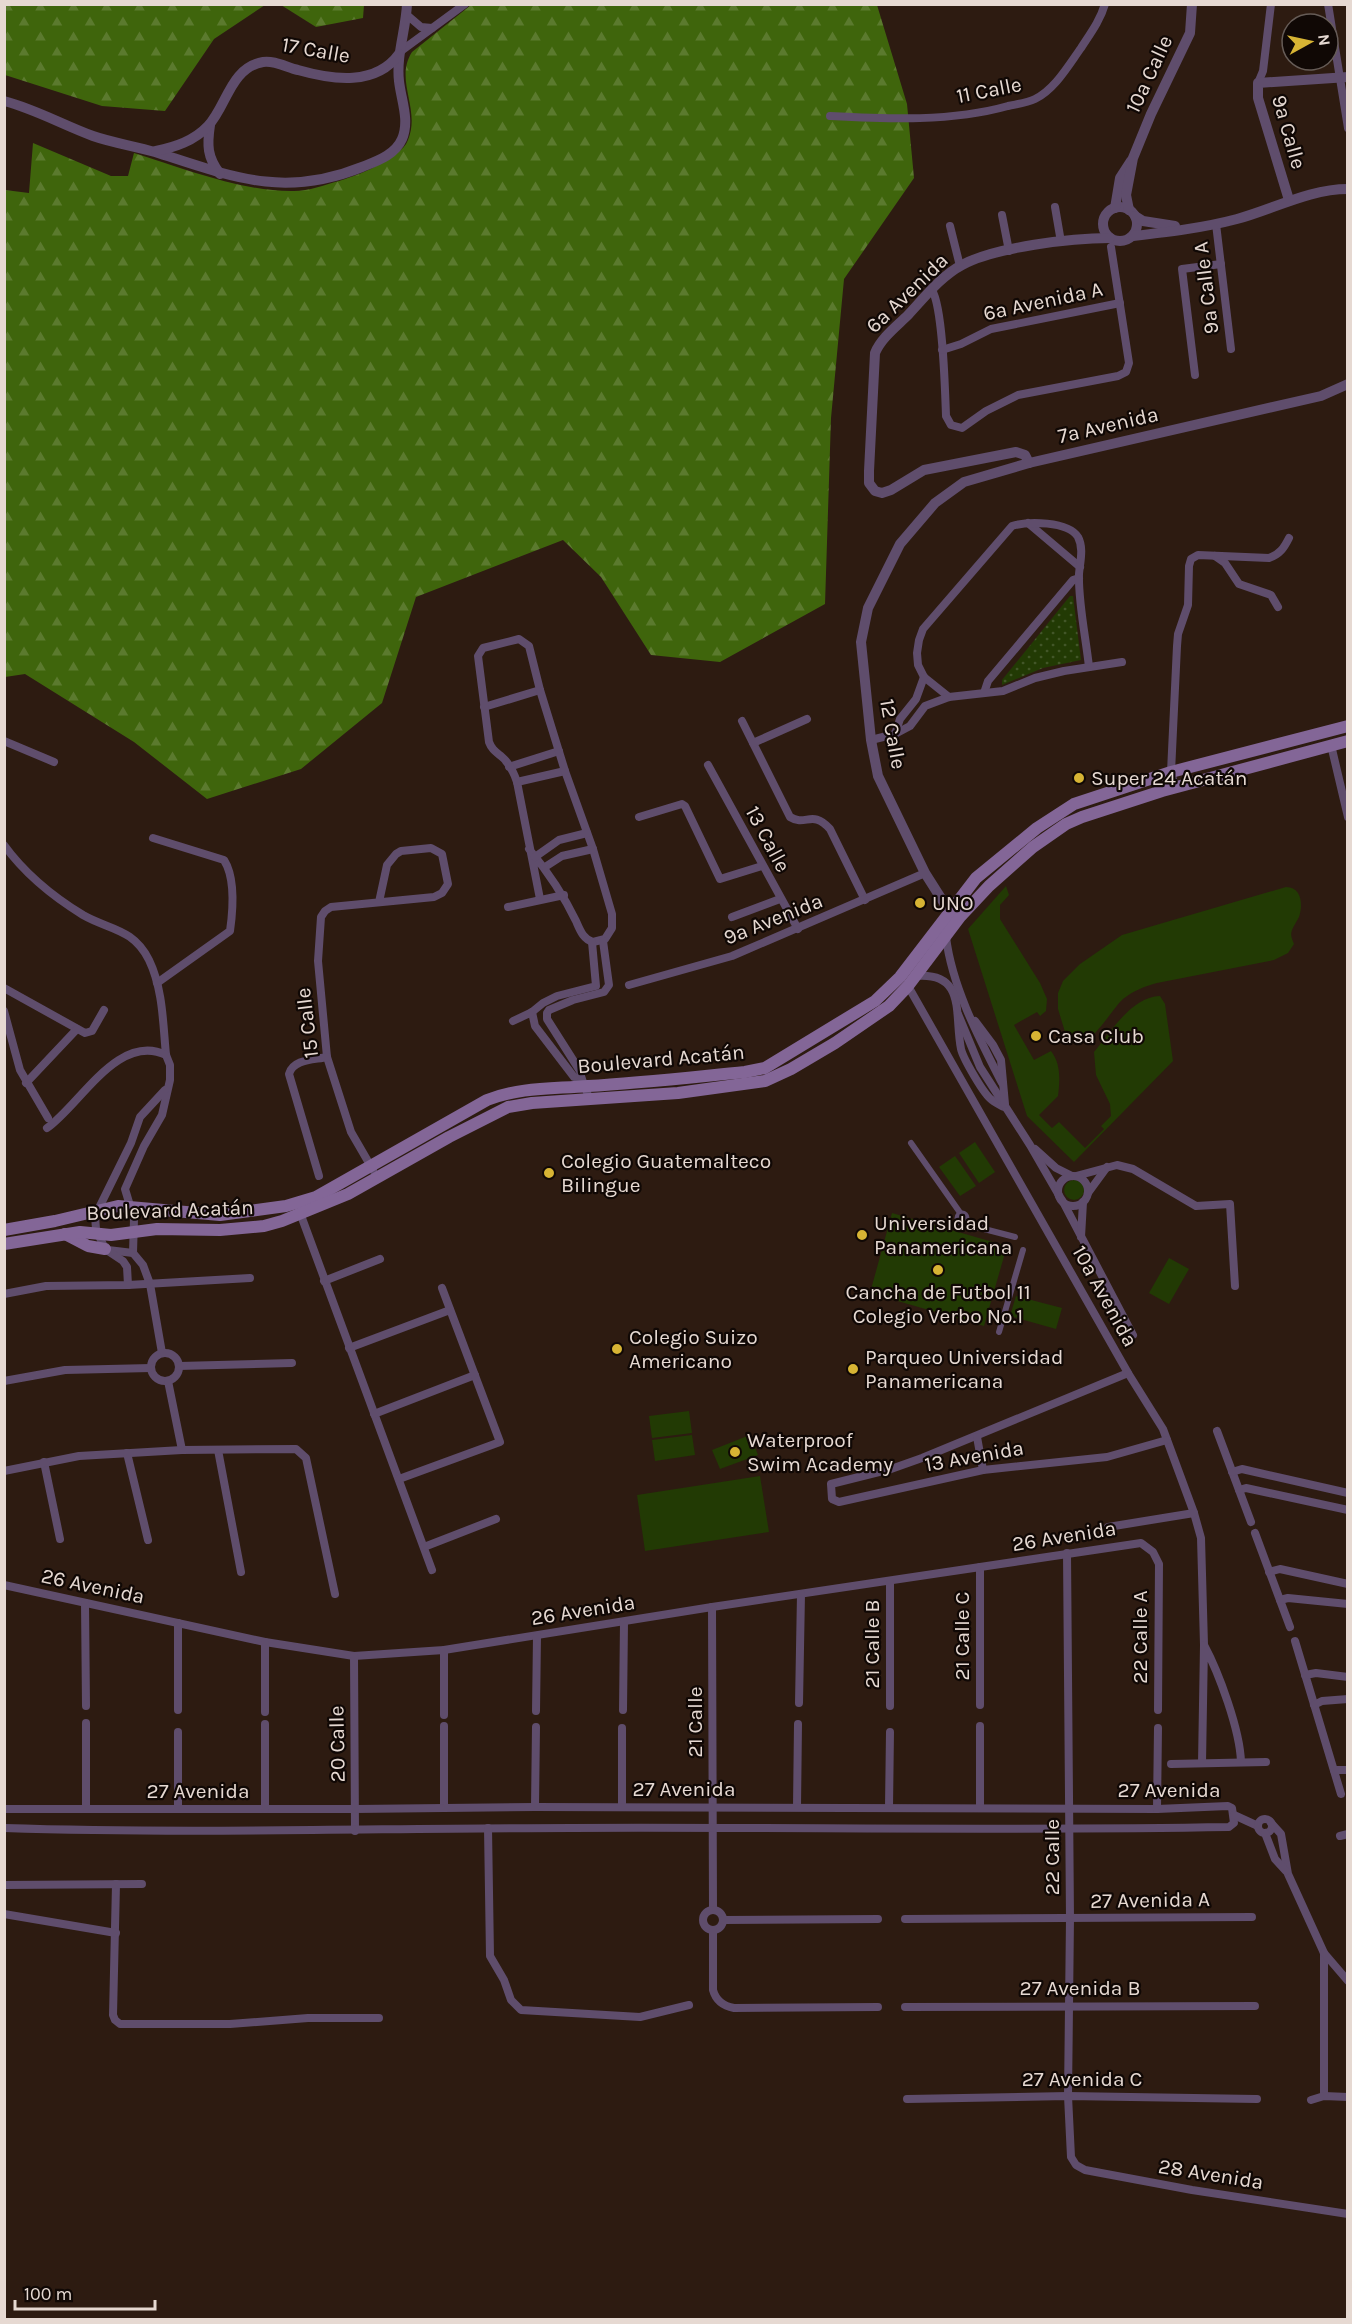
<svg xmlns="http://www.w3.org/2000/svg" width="1352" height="2324" viewBox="0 0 1352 2324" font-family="Karla,sans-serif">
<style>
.grass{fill:#223a04}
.forest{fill:url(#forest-firs)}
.park{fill:url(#park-dots)}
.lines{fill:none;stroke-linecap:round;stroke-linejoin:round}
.pedestrian{stroke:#5f4d6c;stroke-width:6}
.minor{stroke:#5f4d6c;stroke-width:8}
.tertiary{stroke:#5f4d6c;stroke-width:10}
.secondary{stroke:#836697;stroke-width:12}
.poi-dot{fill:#d7b434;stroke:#100805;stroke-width:2}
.labels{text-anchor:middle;stroke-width:4.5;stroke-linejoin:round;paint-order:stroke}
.street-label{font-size:21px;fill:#e6d9d2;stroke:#100805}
.poi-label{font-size:21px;fill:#e6d9d2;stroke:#100805;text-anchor:start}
</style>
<defs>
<pattern id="forest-firs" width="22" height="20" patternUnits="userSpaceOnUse" patternTransform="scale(1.5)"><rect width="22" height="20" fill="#3f650c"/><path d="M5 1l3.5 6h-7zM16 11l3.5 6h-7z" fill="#5b7a2e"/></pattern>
<pattern id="park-dots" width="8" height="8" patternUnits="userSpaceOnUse" patternTransform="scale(1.5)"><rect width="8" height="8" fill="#223a04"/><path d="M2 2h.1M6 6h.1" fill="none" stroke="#425628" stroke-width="1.8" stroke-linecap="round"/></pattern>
</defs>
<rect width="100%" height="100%" fill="#2d1b11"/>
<!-- grass -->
<g class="grass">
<path d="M1006,886L1009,895L1000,905V919L1040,983L1047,999L1046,1011L1040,1016L1037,1012L1014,1025L1034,1060L1051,1051C1061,1064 1060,1080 1058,1096L1039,1115L1052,1128L1059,1122L1085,1148L1104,1129L1101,1126L1111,1116L1110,1104L1096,1075L1094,1052C1111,1032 1131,997 1160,996L1165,1004L1173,1061L1074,1162L1027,1116L968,929Z"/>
<path d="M1286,887C1302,887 1303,905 1299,917C1297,921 1294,925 1292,930C1290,935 1292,939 1294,944L1288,953L1274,960L1157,983C1145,986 1133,991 1123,999C1111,1010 1092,1046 1075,1044L1069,1040L1065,1032L1058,1009V993L1063,981L1080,964L1122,935Z"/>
<polygon points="975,1142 995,1172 979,1183 959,1153"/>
<polygon points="955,1156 976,1186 960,1196 939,1167"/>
<circle cx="1074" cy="1190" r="10"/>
<polygon points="892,1213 1007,1246 984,1326 870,1293"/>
<polygon points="1169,1258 1189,1269 1169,1304 1149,1293"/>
<polygon points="1016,1296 1062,1308 1056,1329 1010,1316"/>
<polygon points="689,1411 692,1433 652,1438 649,1416"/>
<polygon points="692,1435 695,1455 655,1461 652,1440"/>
<polygon points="750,1435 758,1455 720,1469 712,1450"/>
<polygon points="760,1476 769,1532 645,1551 637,1495"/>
</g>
<!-- forest -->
<g class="forest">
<polygon points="5,4 265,4 265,5 214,39 165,111 102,106 5,75"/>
<polygon points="281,5 364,5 363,18 316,27"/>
<path d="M471,5H877L907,104L914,178L844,279L831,418L825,604L720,662L651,655L601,577L563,540L416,597L382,703L301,769L207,799L134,742L25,674L5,677V190L29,193L33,143L111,176H128L134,153C182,168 243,192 294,191C309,191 324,185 339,181C354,176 367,172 381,163C390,157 404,151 408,140C421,109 394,80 412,52Z"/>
</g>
<!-- park -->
<polygon class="park" points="1070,596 1073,596 1081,660 1043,668 1002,685 1002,680"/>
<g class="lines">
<!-- pedestrian -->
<g class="pedestrian">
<polyline points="911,1143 961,1214"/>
<circle cx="962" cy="1218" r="4.5"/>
<polyline points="961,1223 1015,1237"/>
<polyline points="999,1332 1023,1250"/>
</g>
<!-- minor -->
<g class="minor">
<polyline points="1328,4 1348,128"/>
<polyline points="407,15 421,27 432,28"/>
<polyline points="401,51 465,4"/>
<polyline points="1258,83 1263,71 1271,4"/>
<path d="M830,116C889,119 951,122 1008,106C1017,104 1027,103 1035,99C1055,89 1068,66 1081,48C1090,34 1100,21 1105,4"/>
<polyline points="1055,207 1061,242"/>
<polyline points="1002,215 1009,251"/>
<polyline points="1216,224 1231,349"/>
<polyline points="950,226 960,266"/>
<path d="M932,290C943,308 945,390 946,416L951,425L962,428L986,411L1018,395L1118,376L1126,372L1129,363L1111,247"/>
<polyline points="942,350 961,344 991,329 1120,303"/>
<polyline points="1195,375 1182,269 1221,264"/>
<polyline points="1028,523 1080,567"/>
<polyline points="1215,556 1225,563 1239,584 1271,595 1278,607"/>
<polyline points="984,693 988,681 1073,580 1079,578"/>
<path d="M949,697L924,677L918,665L917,653L919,640L923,629L1012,526C1028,521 1068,521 1078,537C1084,548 1080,562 1079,574C1078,601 1086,639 1089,667"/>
<polyline points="484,707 540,690"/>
<path d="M742,721L790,817C806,827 812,809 830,829L865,900"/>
<polyline points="895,734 900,719 916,699 924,677"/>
<polyline points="871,740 895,734 910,726 925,706 949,697 1003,691 1035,678 1064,671 1122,662"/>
<polyline points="4,741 54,762"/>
<polyline points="753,743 807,719"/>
<polyline points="1331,745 1348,817"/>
<polyline points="708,765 798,929"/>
<polyline points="509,767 559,751"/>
<polyline points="517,782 565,771"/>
<path d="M1175,787L1171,772L1177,646L1178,634L1188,605L1189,566L1191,559L1198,555L1269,558C1280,554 1284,548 1289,538"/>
<polyline points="639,817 682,804 685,806 720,879 762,866"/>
<path d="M153,838L224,860C236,879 233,910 230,931L157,983"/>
<path d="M4,845C25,874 52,896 83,915C109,930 133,928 149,960C163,989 163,1024 166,1055L170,1065V1080L162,1115L144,1146L125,1189L134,1219L133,1253L143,1265L150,1284L162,1353"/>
<path d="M529,849C548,872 563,894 576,921C580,930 583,939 593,942L605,939L612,928V914L593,849L565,771L540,690L529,646L519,639L483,648L478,656L489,742C492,750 496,752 502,757C509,763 514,773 517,782L540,899"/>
<polyline points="535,857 559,840 587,833"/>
<polyline points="545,867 562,856 593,849"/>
<polyline points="508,907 564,895"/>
<polyline points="732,917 780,899"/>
<path d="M946,937C952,987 979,1038 1002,1083"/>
<path d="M916,976C967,972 954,1015 961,1049C963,1058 984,1095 992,1100C995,1103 1000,1105 1004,1107"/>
<polyline points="629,985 732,956 925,873"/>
<polyline points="908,986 1128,1373 1163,1429 1194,1513 1201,1538 1204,1645"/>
<polyline points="4,988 85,1033 92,1031 104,1010"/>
<polyline points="4,1011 20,1070 48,1118"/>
<polyline points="532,1012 535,1026 574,1077 581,1079"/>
<polyline points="958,1014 980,1067 1030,1145 1060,1197"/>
<polyline points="513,1021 532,1012 543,1003 557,996 596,986 592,942"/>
<polyline points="975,1021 993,1045 1001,1060 1005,1104"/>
<polyline points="26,1083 77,1029"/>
<path d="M589,1099C587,1089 581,1081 580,1071L547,1019V1013L549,1010L573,1000L604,992L609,985L603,941"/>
<path d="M47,1128C80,1105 118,1032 166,1055"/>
<polyline points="1035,1149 1056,1168 1072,1176"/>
<polyline points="373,1170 351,1132 327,1057 318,961 321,917 325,911 331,907 434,897 442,893 448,884 442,854 431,848 401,851 396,854 387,865 379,902"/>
<path d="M319,1176L289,1074C293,1059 314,1060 327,1057"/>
<polyline points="1076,1176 1117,1165 1133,1169 1196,1206 1230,1204 1235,1286"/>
<circle cx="1073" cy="1191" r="15"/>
<polyline points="1088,1193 1107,1167"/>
<polyline points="1062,1200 1133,1335"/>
<polyline points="299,1210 432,1570"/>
<polyline points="1081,1237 1083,1202"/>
<polyline points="108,1250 133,1253"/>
<polyline points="324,1281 380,1259"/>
<polyline points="128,1285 127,1267 123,1261 105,1249 96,1229 95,1216 131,1143 140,1117 165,1090"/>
<polyline points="4,1294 46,1286 128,1285 250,1278"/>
<polyline points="349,1348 450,1310"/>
<circle cx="165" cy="1367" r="14"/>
<polyline points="179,1366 292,1363"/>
<polyline points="1128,1373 922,1458 891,1469 831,1484 832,1499 839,1502 983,1470 1107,1457 1167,1440"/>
<polyline points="4,1381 65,1370 151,1368"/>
<polyline points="168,1381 182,1450"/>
<polyline points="374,1414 475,1375"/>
<polyline points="1217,1431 1251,1522"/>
<polyline points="977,1437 983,1470"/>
<polyline points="218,1450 241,1572"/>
<polyline points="127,1453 148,1540"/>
<polyline points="44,1462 60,1539"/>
<polyline points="4,1471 79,1456 182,1450 296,1449 306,1458 335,1594"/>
<polyline points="1232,1472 1242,1469 1348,1493"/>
<polyline points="399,1479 500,1442 442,1288"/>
<polyline points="1239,1490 1246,1488 1348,1510"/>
<polyline points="1108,1527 1194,1513"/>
<polyline points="1255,1533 1290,1627"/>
<polyline points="424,1547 496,1519"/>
<polyline points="1067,1553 1070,1918 1068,2096 1071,2157 1076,2165 1085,2170 1192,2190 1348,2214"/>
<polyline points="980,1567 980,1705"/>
<polyline points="1269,1572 1280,1569 1348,1584"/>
<polyline points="4,1585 265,1642 354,1656 444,1650 712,1607 1141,1543 1153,1552 1159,1564 1158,1710"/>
<polyline points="1280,1600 1288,1598 1348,1604"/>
<polyline points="85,1603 86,1706"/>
<polyline points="712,1607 713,1909"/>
<polyline points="178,1623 178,1710"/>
<polyline points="1295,1641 1341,1794"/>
<polyline points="354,1656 355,1831"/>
<polyline points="1305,1675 1316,1673 1348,1677"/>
<polyline points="799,1703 801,1594"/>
<polyline points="1314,1705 1322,1701 1348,1699"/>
<polyline points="890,1706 890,1582"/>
<polyline points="623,1710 624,1622"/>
<polyline points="536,1711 537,1636"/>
<polyline points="265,1712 265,1642"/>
<polyline points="444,1715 444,1650"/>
<polyline points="86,1723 86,1809"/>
<polyline points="178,1732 178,1809"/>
<path d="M1202,1763L1204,1645C1219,1673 1240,1730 1241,1762"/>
<polyline points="1171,1764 1266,1762"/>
<polyline points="1334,1770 1348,1770"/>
<polyline points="535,1807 536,1727"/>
<polyline points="622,1807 622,1728"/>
<polyline points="797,1807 798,1724"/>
<polyline points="889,1807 890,1732"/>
<polyline points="980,1807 980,1726"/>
<polyline points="444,1808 444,1726"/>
<path d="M4,1809H356L535,1807L1157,1809L1228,1806L1232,1808L1234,1823L1229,1827C1009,1831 790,1827 571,1828C382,1828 193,1834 4,1828"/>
<polyline points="265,1809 265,1724"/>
<polyline points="1157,1809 1158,1728"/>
<polyline points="1234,1815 1258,1826"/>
<circle cx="1265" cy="1826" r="7"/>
<polyline points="1271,1823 1281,1834 1288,1874 1324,1953 1324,2096"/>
<polyline points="488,1828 490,1956 504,1980 511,2000 521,2010 640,2017 689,2005"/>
<polyline points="1265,1833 1275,1859 1286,1871"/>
<polyline points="1340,1836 1348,1834"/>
<polyline points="116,1884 113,2015 115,2020 120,2024 230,2024 308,2018 379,2018"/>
<polyline points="4,1885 142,1884"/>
<circle cx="713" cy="1920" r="10"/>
<polyline points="4,1914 116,1933"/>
<polyline points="905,1919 1252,1917"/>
<polyline points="723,1920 878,1919"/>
<path d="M713,1930V1990C716,2001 723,2006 734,2008L878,2007"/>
<polyline points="1324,1953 1348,1981"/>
<polyline points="905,2007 1255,2006"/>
<polyline points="907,2099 1068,2096 1257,2099"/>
<polyline points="1311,2100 1324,2096 1348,2097"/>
</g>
<!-- tertiary -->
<g class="tertiary">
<path d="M4,101C35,109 63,125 93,136C113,143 135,146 155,152C230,176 283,199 362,167C377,161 395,155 402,139C410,120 401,100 399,81C396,56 406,29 407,4"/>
<path d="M210,125C207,145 207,157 220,174"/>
<path d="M156,151C175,147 194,141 208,126C227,106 230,68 263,62C274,60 288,68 298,70C333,80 376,86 399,54"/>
<polyline points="1289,200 1258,98 1258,83 1348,77"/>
<circle cx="1120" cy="224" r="17"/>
<polyline points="1115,208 1120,178 1131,161"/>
<polyline points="1129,210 1126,195 1133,158 1151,114 1190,33 1192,4"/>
<polyline points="1135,216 1143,221 1175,226"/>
<path d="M1133,236C1168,232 1203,228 1237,219C1274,209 1309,189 1348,189"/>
<path d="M1029,463L1025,455L1016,452L924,470L891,490L882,493L875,491L869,483V471L875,353C881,338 897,326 908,315C924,298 941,276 962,265C995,247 1072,238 1110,238"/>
<polyline points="956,913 944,903 925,873 878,776 871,740 861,642 868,608 900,544 935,503 964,482 1029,463 1321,396 1348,384"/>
</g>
<!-- secondary -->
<g class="secondary">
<path d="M4,1230L55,1221L118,1206L220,1215L286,1206L316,1197L487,1100C520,1087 553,1089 588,1086C640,1083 693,1077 745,1072L765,1068L875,1001L900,977L976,878L1037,828L1074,804L1171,772L1348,726"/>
<polyline points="65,1234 88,1246 105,1249"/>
<polyline points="4,1244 80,1232 111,1235 157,1229 220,1230 264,1226 282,1221 348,1194 449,1137 508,1107 532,1103 678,1093 765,1081 791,1069 835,1043 889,1006 908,986 960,917 989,886 1033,847 1066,824 1082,817 1162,791 1348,741"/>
</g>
</g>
<!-- markers -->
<g class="poi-dot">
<circle cx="1079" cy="778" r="6"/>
<circle cx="920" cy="903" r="6"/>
<circle cx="1036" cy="1036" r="6"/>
<circle cx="549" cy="1173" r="6"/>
<circle cx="862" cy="1235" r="6"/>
<circle cx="938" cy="1270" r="6"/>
<circle cx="617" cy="1349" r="6"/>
<circle cx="853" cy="1369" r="6"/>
<circle cx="735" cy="1452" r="6"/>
</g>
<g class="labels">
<!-- street labels -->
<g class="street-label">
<text transform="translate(316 50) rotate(10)" y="7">17 Calle</text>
<text transform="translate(1149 74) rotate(-65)" y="7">10a Calle</text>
<text transform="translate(989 90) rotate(-11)" y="7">11 Calle</text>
<text transform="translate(1289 132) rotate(74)" y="7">9a Calle</text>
<text transform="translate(1206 288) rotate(-97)" y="7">9a Calle A</text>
<text transform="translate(907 293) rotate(-44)" y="7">6a Avenida</text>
<text transform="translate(1043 301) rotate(-12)" y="7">6a Avenida A</text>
<text transform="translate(1108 425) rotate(-13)" y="7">7a Avenida</text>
<text transform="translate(893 734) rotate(80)" y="7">12 Calle</text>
<text transform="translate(768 839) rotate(62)" y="7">13 Calle</text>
<text transform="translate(773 919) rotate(-22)" y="7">9a Avenida</text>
<text transform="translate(307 1023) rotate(-97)" y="7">15 Calle</text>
<text transform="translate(661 1059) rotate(-5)" y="7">Boulevard Acatán</text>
<text transform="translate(170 1210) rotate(-2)" y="7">Boulevard Acatán</text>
<text transform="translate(1105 1296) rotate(61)" y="7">10a Avenida</text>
<text transform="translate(974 1456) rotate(-10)" y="7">13 Avenida</text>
<text transform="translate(1064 1536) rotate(-9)" y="7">26 Avenida</text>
<text transform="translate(93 1586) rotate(12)" y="7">26 Avenida</text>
<text transform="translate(583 1610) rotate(-9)" y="7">26 Avenida</text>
<text transform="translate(962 1636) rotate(-90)" y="7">21 Calle C</text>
<text transform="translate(1140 1637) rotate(-90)" y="7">22 Calle A</text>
<text transform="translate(872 1644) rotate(-90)" y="7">21 Calle B</text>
<text transform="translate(695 1722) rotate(-90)" y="7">21 Calle</text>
<text transform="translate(337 1744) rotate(-91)" y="7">20 Calle</text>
<text x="684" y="1796">27 Avenida</text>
<text x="1169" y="1797">27 Avenida</text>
<text x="198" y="1798">27 Avenida</text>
<text transform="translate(1052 1857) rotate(-90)" y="7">22 Calle</text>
<text transform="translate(1150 1900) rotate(-1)" y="7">27 Avenida A</text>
<text x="1080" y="1995">27 Avenida B</text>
<text x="1082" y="2086">27 Avenida C</text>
<text transform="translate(1211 2174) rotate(9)" y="7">28 Avenida</text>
</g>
<!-- poi labels -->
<g class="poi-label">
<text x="1091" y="785">Super 24 Acatán</text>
<text x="932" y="910">UNO</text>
<text x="1048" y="1043">Casa Club</text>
<text x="561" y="1168">Colegio Guatemalteco<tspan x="561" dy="24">Bilingue</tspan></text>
<text x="874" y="1230">Universidad<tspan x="874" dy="24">Panamericana</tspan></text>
<text x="938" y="1299" text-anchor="middle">Cancha de Futbol 11<tspan x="938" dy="24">Colegio Verbo No.1</tspan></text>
<text x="629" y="1344">Colegio Suizo<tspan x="629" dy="24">Americano</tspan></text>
<text x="865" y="1364">Parqueo Universidad<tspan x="865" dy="24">Panamericana</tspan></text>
<text x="747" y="1447">Waterproof<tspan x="747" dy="24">Swim Academy</tspan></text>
</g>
</g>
<!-- border -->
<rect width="1352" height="2324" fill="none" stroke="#e6d9d2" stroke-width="12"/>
<!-- north arrow -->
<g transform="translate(1310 42) rotate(82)"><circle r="28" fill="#100805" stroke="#665c57" stroke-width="1.5"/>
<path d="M0-4.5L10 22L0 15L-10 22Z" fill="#d7b434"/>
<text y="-9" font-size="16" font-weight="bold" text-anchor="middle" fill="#e6d9d2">N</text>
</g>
<!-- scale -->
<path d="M15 2300v9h140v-9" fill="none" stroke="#e6d9d2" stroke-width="3"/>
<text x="24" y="2300" font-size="18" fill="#e6d9d2" stroke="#100805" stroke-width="4.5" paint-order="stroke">100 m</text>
</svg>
